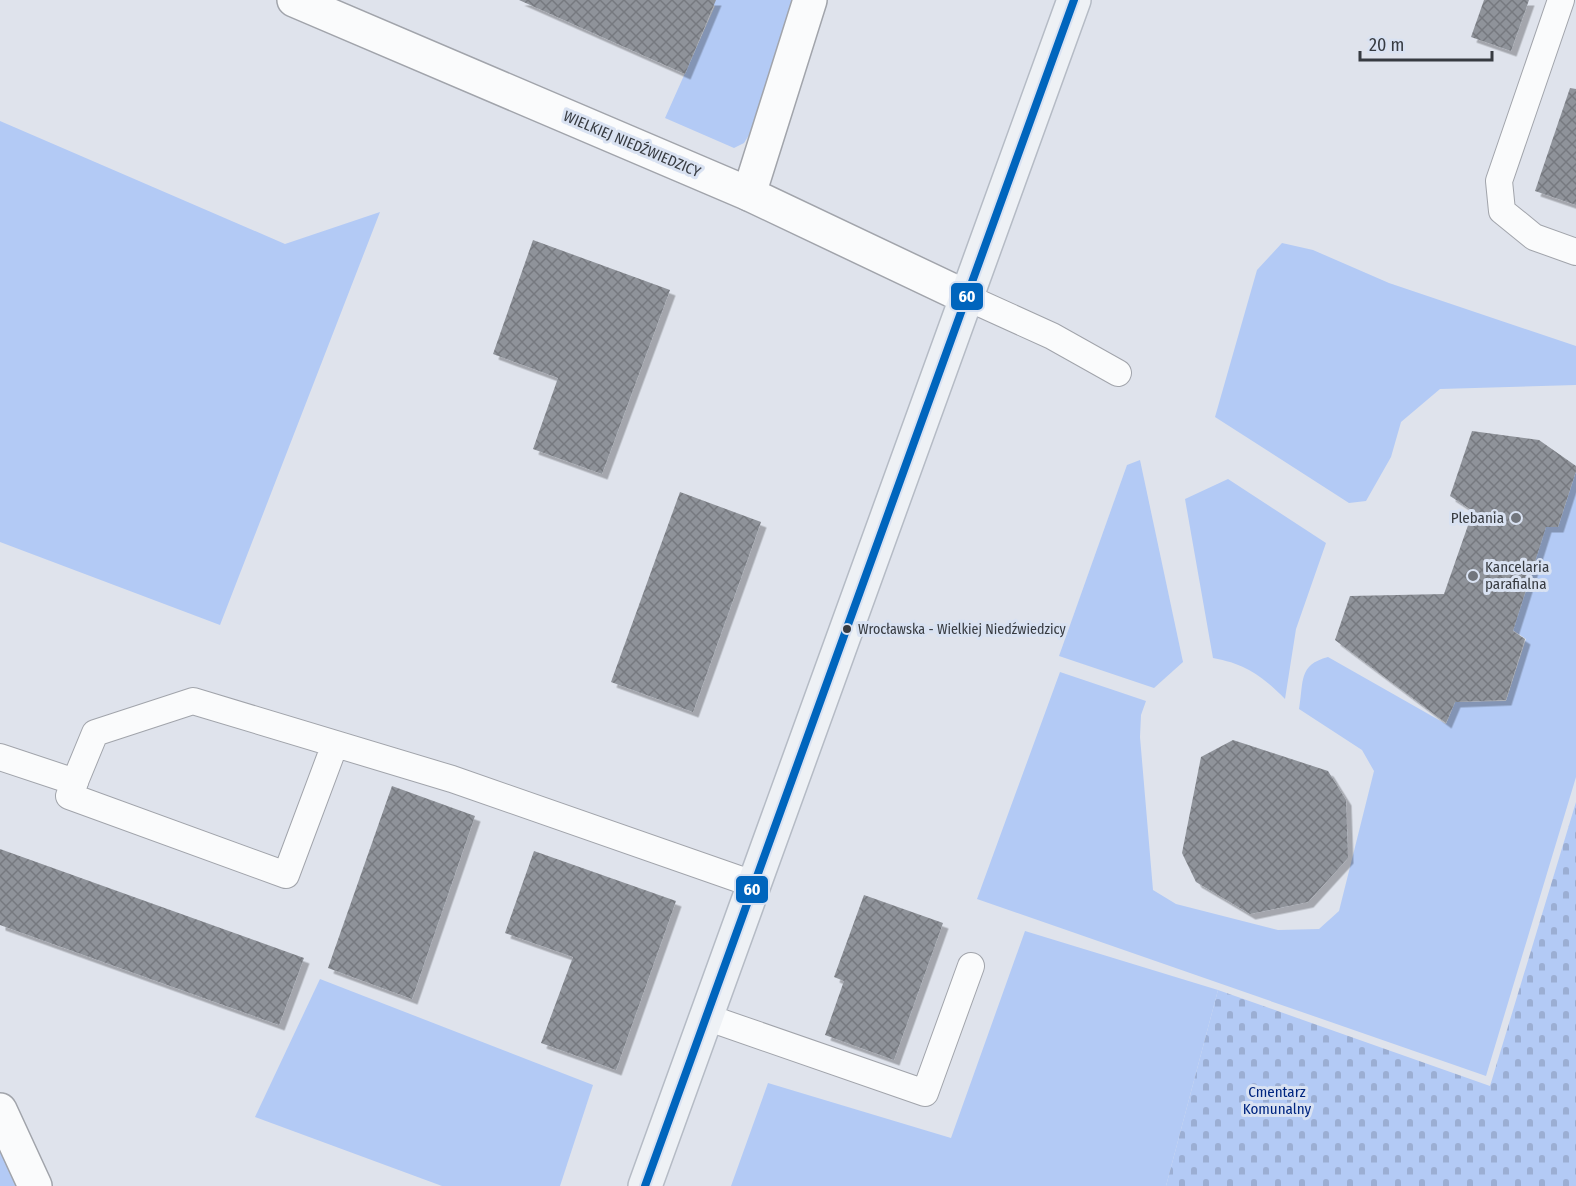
<svg xmlns="http://www.w3.org/2000/svg" width="1576" height="1186" viewBox="0 0 1576 1186" font-family="'Fira Sans Condensed',sans-serif">
<style>
.green{fill:#b3caf5}
.cemetery{fill:url(#cemetery-stones)}
.building{fill:url(#building-cross-hatch);filter:url(#shadow)}
.lines{fill:none;stroke-linecap:round;stroke-linejoin:round}
.lane-casing{stroke:#a1a4ab;stroke-width:28}
.street-casing{stroke:#a1a4ab;stroke-width:36}
.secondary-casing{stroke:#a1a4ab;stroke-width:36}
.primary-casing{stroke:#b5bbc5;stroke-width:36}
.lane{stroke:#fafbfc;stroke-width:26}
.street{stroke:#fafbfc;stroke-width:33}
.secondary{stroke:#fafbfc;stroke-width:33}
.primary{stroke:#eef1f5;stroke-width:33}
.bus-1-casing{stroke:#d9e2f2;stroke-width:12}
.bus-1{stroke:#0065bd;stroke-width:8}
.poi-dot{fill:#72767d;stroke:#d9e2f2;stroke-width:2}
.bus-dot{fill:#373b41;stroke:#d9e2f2;stroke-width:2}
.labels{text-anchor:middle;stroke-width:6;stroke-linejoin:round;paint-order:stroke}
.bus-label{font-size:14px;fill:#373b41;stroke:#d9e2f2;text-anchor:start}
.street-label{font-size:15px;fill:#373b41;stroke:#d9e2f2}
.poi-label{font-size:15px;fill:#373b41;stroke:#d9e2f2;text-anchor:end}
.park-label{font-size:15px;fill:#002680;stroke:#d9e2f2}
.line-badge{stroke:#d9e2f2;stroke-width:2}
.badge-label{font-size:16px;text-anchor:middle;font-weight:bold;fill:#fff}
</style>
<defs>
<pattern id="cemetery-stones" width="16" height="16" patternUnits="userSpaceOnUse" patternTransform="scale(1.5)"><rect width="16" height="16" fill="#b3caf5"/><path d="M2 7V4a2 2 0 0 1 4 0v3zM10 15v-3a2 2 0 0 1 4 0v3z" fill="#9baed3"/></pattern>
<pattern id="building-cross-hatch" width="8" height="8" patternUnits="userSpaceOnUse" patternTransform="scale(1.5)"><rect width="8" height="8" fill="#8f939a"/><path d="M0 0l8 8M0 8l8-8" fill="none" stroke="#76797f"/></pattern>
<filter id="shadow"><feDropShadow dx="5.5" dy="5.5" stdDeviation="0" flood-color="#0004"/></filter>
</defs>
<rect width="100%" height="100%" fill="#dfe3ec"/>
<!-- green -->
<g class="green">
<polygon points="702,0 799,0 751,132 744,143 734,148 665,118 715,6"/>
<polygon points="0,121 285,244 380,212 220,625 0,542"/>
<polygon points="1282,243 1313,250 1389,283 1576,346 1576,385 1440,389 1401,422 1391,457 1366,501 1349,503 1215,417 1257,270"/>
<polygon points="1140,460 1183,662 1154,688 1059,656 1127,465"/>
<path d="M1576,471V777L1486,1076L977,899L1060,672L1146,701L1141,715L1140,737L1153,890L1176,904L1278,930L1319,929L1339,911L1374,771L1362,750L1299,709C1304,681 1298,665 1328,657L1446,724L1455,702L1506,701L1526,639L1484,611L1490,595L1524,596L1536,560L1513,544L1520,526L1558,527Z"/>
<path d="M1228,479L1326,543L1296,629L1285,699C1262,676 1246,664 1213,658L1185,499Z"/>
<polygon points="1025,931 1218,990 1166,1186 731,1186 768,1083 951,1138"/>
<polygon points="320,979 593,1085 560,1186 442,1186 255,1117"/>
<polygon points="0,1145 18,1186 0,1186"/>
</g>
<!-- cemetery -->
<polygon class="cemetery" points="1576,802 1576,1186 1166,1186 1218,990 1490,1086"/>
<!-- building -->
<g class="building">
<polygon points="519,0 716,0 685,74"/>
<polygon points="1484,0 1529,0 1511,51 1471,37"/>
<polygon points="1570,88 1576,89 1576,205 1535,191"/>
<polygon points="533,240 670,290 602,474 533,449 558,378 493,354"/>
<polygon points="1472,431 1539,440 1576,466 1576,471 1558,527 1546,527 1513,631 1525,639 1506,700 1455,702 1446,723 1335,640 1350,596 1444,594 1473,511 1450,496"/>
<polygon points="680,492 761,522 693,712 611,682"/>
<polygon points="1233,740 1328,771 1346,800 1348,858 1308,902 1250,914 1196,882 1182,853 1201,757"/>
<polygon points="392,786 475,816 412,999 328,968"/>
<polygon points="0,849 304,958 279,1025 0,925"/>
<polygon points="534,851 676,901 616,1070 541,1043 573,957 505,933"/>
<polygon points="864,895 943,923 894,1060 825,1035 844,981 834,977"/>
</g>
<g class="lines">
<!-- lane casing -->
<g class="lane-casing">
<g id="lane">
<polyline points="1561,0 1499,181 1502,211 1534,237 1576,252"/>
<polyline points="966,297 1052,336 1118,373"/>
<polyline points="335,744 286,875 69,796 95,733 193,701 452,779 753,884"/>
<polyline points="0,757 75,782"/>
<polyline points="706,1017 925,1093 971,966"/>
</g>
</g>
<!-- street casing -->
<g class="street-casing">
<g id="street">
<polyline points="749,194 810,0"/>
<polyline points="0,1110 35,1186"/>
</g>
</g>
<!-- secondary casing -->
<g class="secondary-casing">
<polyline id="secondary" points="294,0 749,194 966,297"/>
</g>
<!-- primary casing -->
<g class="primary-casing">
<polyline id="primary" points="645,1186 1074,0"/>
</g>
<!-- lane -->
<use href="#lane" class="lane"/>
<!-- street -->
<use href="#street" class="street"/>
<!-- secondary -->
<use href="#secondary" class="secondary"/>
<!-- primary -->
<use href="#primary" class="primary"/>
<!-- bus-1 casing -->
<g class="bus-1-casing">
<polyline id="bus-1" points="645,1186 1074,0"/>
</g>
<!-- bus-1 -->
<use href="#bus-1" class="bus-1"/>
</g>
<!-- markers -->
<g class="poi-dot">
<circle cx="1516" cy="518" r="6"/>
<circle cx="1473" cy="576" r="6"/>
</g>
<circle class="bus-dot" cx="847" cy="629" r="5"/>
<g class="labels">
<!-- bus labels -->
<g class="bus-label">
<text x="858" y="634">Wrocławska - Wielkiej Niedźwiedzicy</text>
</g>
<!-- street labels -->
<g class="street-label">
<text transform="translate(632 144) rotate(23)" y="5">WIELKIEJ NIEDŹWIEDZICY</text>
</g>
<!-- poi labels -->
<g class="poi-label">
<text x="1504" y="523">Plebania</text>
<text x="1485" y="572" text-anchor="start">Kancelaria<tspan x="1485" dy="17">parafialna</tspan></text>
</g>
<!-- park labels -->
<g class="park-label">
<text x="1277" y="1097">Cmentarz<tspan x="1277" dy="17">Komunalny</tspan></text>
</g>
</g>
<g class="line-badge">
<rect x="950" y="282" width="34" height="29" rx="6" fill="#0065bd"/>
<rect x="735" y="875" width="34" height="29" rx="6" fill="#0065bd"/>
</g>
<g class="badge-label">
<text x="967" y="302">60</text>
<text x="752" y="895">60</text>
</g>
<!-- scale -->
<path d="M1360 51v9h132v-9" fill="none" stroke="#373b41" stroke-width="3"/>
<text x="1369" y="51" font-size="18" fill="#373b41" stroke="#d9e2f2" stroke-width="4.5" paint-order="stroke">20 m</text>
</svg>
